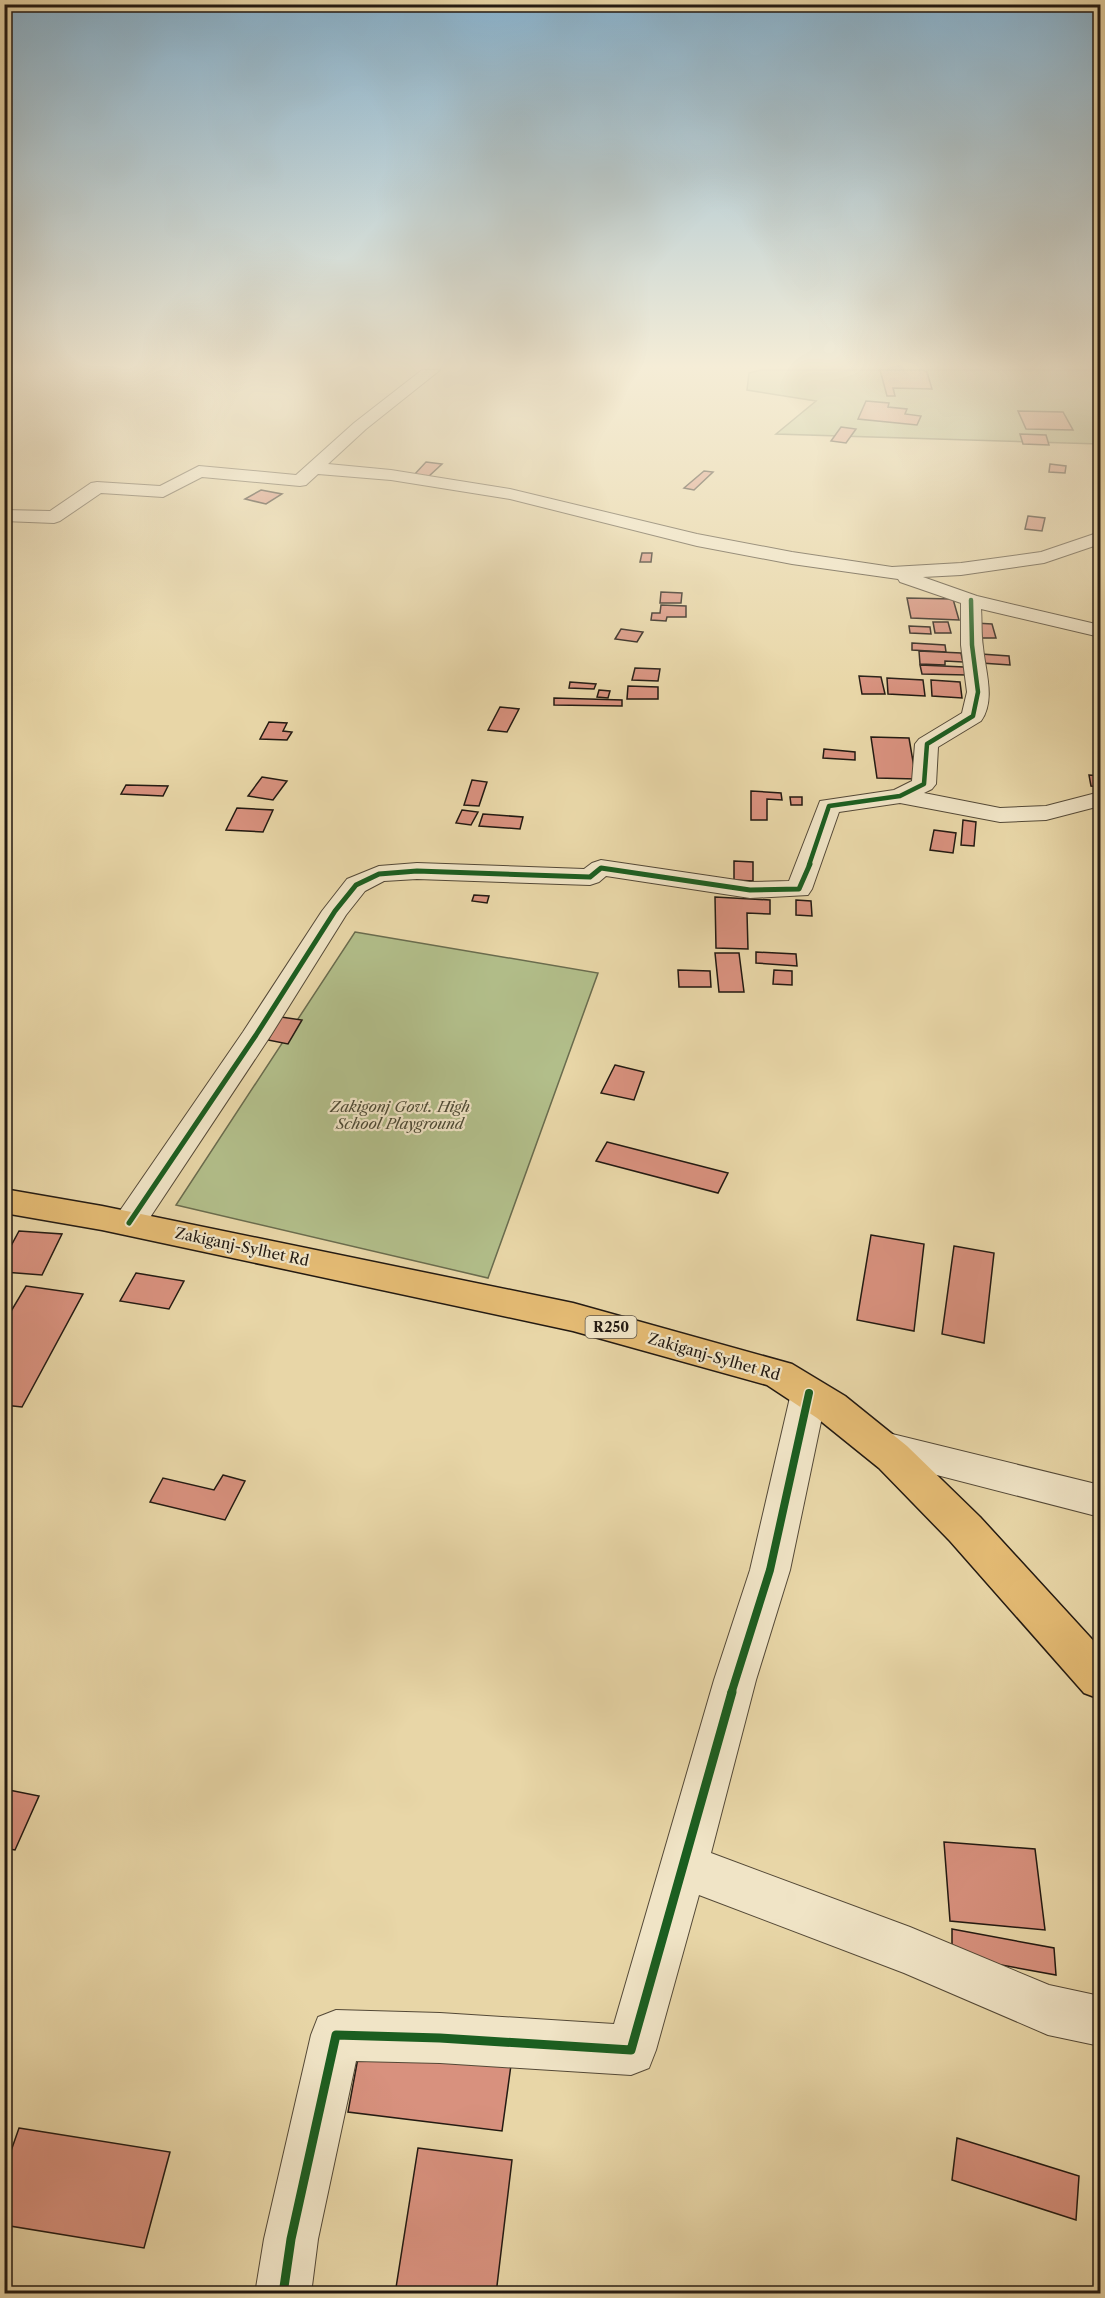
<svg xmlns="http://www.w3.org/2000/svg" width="1105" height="2298" viewBox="0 0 1105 2298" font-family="'Libre Caslon Text',serif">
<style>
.green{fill:#b2be8a;stroke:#6a6c4e;stroke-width:1.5}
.building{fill:#d8917e;stroke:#231a12;stroke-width:1.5}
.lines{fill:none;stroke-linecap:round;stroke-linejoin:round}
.minor-casing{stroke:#544937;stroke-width:2}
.major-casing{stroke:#231a12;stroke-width:3}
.minor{fill:#f0e4c6;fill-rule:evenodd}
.major{fill:#e4bb74;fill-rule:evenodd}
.cycleway-far3-casing{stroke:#f0e4c6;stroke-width:8}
.cycleway-far2-casing{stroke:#f0e4c6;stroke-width:9}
.cycleway-far1-casing{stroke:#f0e4c6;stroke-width:11}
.cycleway-casing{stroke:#f0e4c6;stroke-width:13}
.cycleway-far3{stroke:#1b5e20;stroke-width:4.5}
.cycleway-far2{stroke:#1b5e20;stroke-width:5}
.cycleway-far1{stroke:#1b5e20;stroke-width:8}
.cycleway{stroke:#1b5e20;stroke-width:9}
.labels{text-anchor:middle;stroke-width:4.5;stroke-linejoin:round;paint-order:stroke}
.shield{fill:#f0e4c6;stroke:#605748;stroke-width:1.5}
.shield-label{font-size:14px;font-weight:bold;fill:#231a12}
.park-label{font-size:15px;font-style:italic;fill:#4e4b36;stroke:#f0e4c6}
.street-label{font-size:15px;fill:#231a12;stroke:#f0e4c6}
</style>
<rect width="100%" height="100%" fill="#e8d6a7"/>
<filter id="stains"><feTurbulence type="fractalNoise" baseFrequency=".00333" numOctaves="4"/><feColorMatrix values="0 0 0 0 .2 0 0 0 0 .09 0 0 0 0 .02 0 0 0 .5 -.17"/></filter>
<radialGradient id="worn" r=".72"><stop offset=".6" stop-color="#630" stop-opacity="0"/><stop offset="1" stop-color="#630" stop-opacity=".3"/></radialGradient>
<!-- green -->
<g class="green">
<polygon points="760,370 1100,370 1100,444 776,434 816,401 747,390 749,373"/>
<polygon points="355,932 598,973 488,1278 176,1205"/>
</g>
<!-- building -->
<g class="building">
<polygon points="880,370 923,370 927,372 932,389 893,388 895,396 887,396"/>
<polygon points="866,401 889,403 888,407 907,409 905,414 921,416 917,425 858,419"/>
<polygon points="1018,411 1063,412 1073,430 1026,429"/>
<polygon points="841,427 856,429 846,443 831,441"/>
<polygon points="1020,434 1046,435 1049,445 1023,444"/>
<polygon points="426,462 442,464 428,477 413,476"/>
<polygon points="1050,464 1066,466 1065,473 1049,472"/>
<polygon points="704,471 713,472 694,490 684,488"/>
<polygon points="261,490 282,494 266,504 245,499"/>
<polygon points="1028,516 1045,518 1042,531 1025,529"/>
<polygon points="642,553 652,553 651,562 640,562"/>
<polygon points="661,592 682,593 681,603 660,603"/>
<polygon points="907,598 953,599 959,620 911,618"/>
<polygon points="661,605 686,606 686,617 667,617 666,621 651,620 652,613 660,613"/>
<polygon points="933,622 948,622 951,633 935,633"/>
<polygon points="975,623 992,624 996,638 979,638"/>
<polygon points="909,626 930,627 931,634 910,633"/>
<polygon points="621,629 643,632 637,642 615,639"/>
<polygon points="912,643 945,645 946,652 912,650"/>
<polygon points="919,651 961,653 963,662 945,661 945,665 920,664"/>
<polygon points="981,654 1009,656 1010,665 981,663"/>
<polygon points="920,665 964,667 967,675 922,674"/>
<polygon points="635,668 660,669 658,681 632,680"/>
<polygon points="859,676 881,677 885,694 862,694"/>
<polygon points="887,678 923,680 925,696 888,694"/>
<polygon points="931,680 960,682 962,698 932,696"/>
<polygon points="570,682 596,684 594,689 569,688"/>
<polygon points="628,686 658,687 658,699 627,699"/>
<polygon points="599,690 610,691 608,698 597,697"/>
<polygon points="554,698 622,700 622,706 554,705"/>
<polygon points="500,707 519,709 507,732 488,730"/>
<polygon points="269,722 287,723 283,731 292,732 287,740 260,739"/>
<polygon points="871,737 909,738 916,779 877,778"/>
<polygon points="824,749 855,752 855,760 823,758"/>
<polygon points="1089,775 1100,776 1100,787 1091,786"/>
<polygon points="262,777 287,781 273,800 248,796"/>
<polygon points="472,780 487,782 479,806 464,805"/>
<polygon points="126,785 168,786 163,796 121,794"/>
<polygon points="751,791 781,793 782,800 767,799 767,820 751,820"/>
<polygon points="790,797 802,797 802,805 791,805"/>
<polygon points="237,808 273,810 263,832 226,830"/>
<polygon points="462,810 478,812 471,825 456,823"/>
<polygon points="483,814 523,817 520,829 479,826"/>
<polygon points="963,820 976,822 974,846 961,845"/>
<polygon points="934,830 956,833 953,853 930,850"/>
<polygon points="734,861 753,862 753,881 734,880"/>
<polygon points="474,895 489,896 487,903 472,901"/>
<polygon points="715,897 770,900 770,914 747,913 748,949 716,948"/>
<polygon points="796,900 811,901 812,916 796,915"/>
<polygon points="756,952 796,954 797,966 756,963"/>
<polygon points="715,953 739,953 744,992 719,992"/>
<polygon points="678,970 710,971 711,987 679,987"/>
<polygon points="774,970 792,971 792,985 773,984"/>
<polygon points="281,1017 302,1020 288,1044 268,1040"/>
<polygon points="615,1065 644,1072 634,1100 601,1093"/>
<polygon points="607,1142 728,1173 718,1193 596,1161"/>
<polygon points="19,1231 62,1234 42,1275 4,1272 4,1259"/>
<polygon points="871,1235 924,1244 914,1331 857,1320"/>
<polygon points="954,1246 994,1253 984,1343 942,1334"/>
<polygon points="136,1273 184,1281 169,1309 120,1301"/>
<polygon points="26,1286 83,1294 22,1407 4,1405 4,1323"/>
<polygon points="223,1475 245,1481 225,1520 150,1502 163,1478 214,1490"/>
<polygon points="4,1789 39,1796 15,1850 4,1848"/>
<polygon points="944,1842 1035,1849 1045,1930 950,1921"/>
<polygon points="952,1929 1054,1948 1056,1975 952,1956"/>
<polygon points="360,2047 511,2065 502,2131 348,2112"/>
<polygon points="19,2128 170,2152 144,2248 4,2225 4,2171"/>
<polygon points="957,2138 1079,2176 1076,2220 952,2180"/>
<polygon points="418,2148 512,2160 496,2294 395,2294"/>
</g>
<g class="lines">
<!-- minor casing -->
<g class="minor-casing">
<g id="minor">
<path d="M422,370H440L366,429L328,464L391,470L510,489L697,534L792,552L892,567L961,563L1041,552L1100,532V544L1044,563L961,575L923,577L977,596L1100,625V637L981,609C982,621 981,634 983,647C985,670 996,700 981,721L938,747L936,784L932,789L924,793L1000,808L1046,806L1100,792V806L1046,820L1000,822L900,803L839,812L812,889L808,895L750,898L606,876L599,882L590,885L417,879L384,881L365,891L346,915L271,1035L141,1231L129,1235L117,1231L112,1223L117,1215L243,1032L322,911L347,879L379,866L417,863L584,869L592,863L601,860L750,882L789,881L820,801L894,790L912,781L915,744L919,739L962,713L967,692L961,645V603L900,582L898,579L792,564L697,546L510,499L391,480L318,474L306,485L300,486L202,477L163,497L101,493L60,521L54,523L4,521V510L50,511L91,483L97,482L160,486L199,466L296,475L354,423Z"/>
<polygon points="809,1379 822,1383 827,1393 790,1570 756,1680 711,1853 910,1927 1049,1985 1100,1996 1100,2046 1048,2035 904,1973 699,1895 656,2050 649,2068 631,2075 440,2063 356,2061 318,2239 311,2294 255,2294 264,2239 311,2035 318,2017 336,2010 440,2013 614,2024 714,1680 750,1570 791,1393 796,1383"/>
<polygon points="880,1431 1100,1485 1100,1517 867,1457 861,1446 867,1435"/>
</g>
</g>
<!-- major casing -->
<g class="major-casing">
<polygon id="major" points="4,1189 102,1206 573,1303 792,1364 845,1396 907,1446 980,1517 1100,1648 1100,1699 1084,1693 950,1541 879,1468 817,1418 767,1385 573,1331 102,1230 4,1213"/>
</g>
<!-- minor -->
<use href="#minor" class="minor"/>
<!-- major -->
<use href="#major" class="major"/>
<!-- cycleway-far3 casing -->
<g class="cycleway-far3-casing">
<polyline id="cycleway-far3" points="809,865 829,806 900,796 924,784 927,744 973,716 978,692 972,645 971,600"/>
</g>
<!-- cycleway-far2 casing -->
<g class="cycleway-far2-casing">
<polyline id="cycleway-far2" points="129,1223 256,1035 335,911 356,885 379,874 417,871 590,877 601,868 750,890 799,889 810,864"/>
</g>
<!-- cycleway-far1 casing -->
<g class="cycleway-far1-casing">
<polyline id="cycleway-far1" points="731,1694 770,1570 809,1393"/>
</g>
<!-- cycleway casing -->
<g class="cycleway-casing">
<polyline id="cycleway" points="283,2294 291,2239 336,2035 440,2038 631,2050 732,1692"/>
</g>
<!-- cycleway-far3 -->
<use href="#cycleway-far3" class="cycleway-far3"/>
<!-- cycleway-far2 -->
<use href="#cycleway-far2" class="cycleway-far2"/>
<!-- cycleway-far1 -->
<use href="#cycleway-far1" class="cycleway-far1"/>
<!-- cycleway -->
<use href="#cycleway" class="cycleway"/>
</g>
<!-- sky -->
<linearGradient id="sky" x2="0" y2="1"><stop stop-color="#89b5d2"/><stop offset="0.53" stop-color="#f5edd7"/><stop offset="1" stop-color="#f5edd7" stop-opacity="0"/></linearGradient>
<rect width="1105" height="692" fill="url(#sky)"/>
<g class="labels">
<!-- shield labels -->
<rect class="shield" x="585.5" y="1316" width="51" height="22" rx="4.5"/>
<g class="shield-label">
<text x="611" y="1332">R250</text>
</g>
<!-- park labels -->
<g class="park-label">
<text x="400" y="1112">Zakigonj Govt. High<tspan x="400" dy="17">School Playground</tspan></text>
</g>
<!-- street labels -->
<g class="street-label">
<text transform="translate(242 1247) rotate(12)" y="5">Zakiganj-Sylhet Rd</text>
<text transform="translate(714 1357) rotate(16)" y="5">Zakiganj-Sylhet Rd</text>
</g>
</g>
<!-- margin -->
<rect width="1105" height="2298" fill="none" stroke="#e8d6a7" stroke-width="24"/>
<rect x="6" y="6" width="1093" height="2286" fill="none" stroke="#231a12" stroke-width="3"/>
<rect x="12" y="12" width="1081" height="2274" fill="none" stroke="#231a12" stroke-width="1.5"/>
<rect width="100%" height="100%" filter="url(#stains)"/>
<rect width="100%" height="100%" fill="url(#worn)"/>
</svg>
